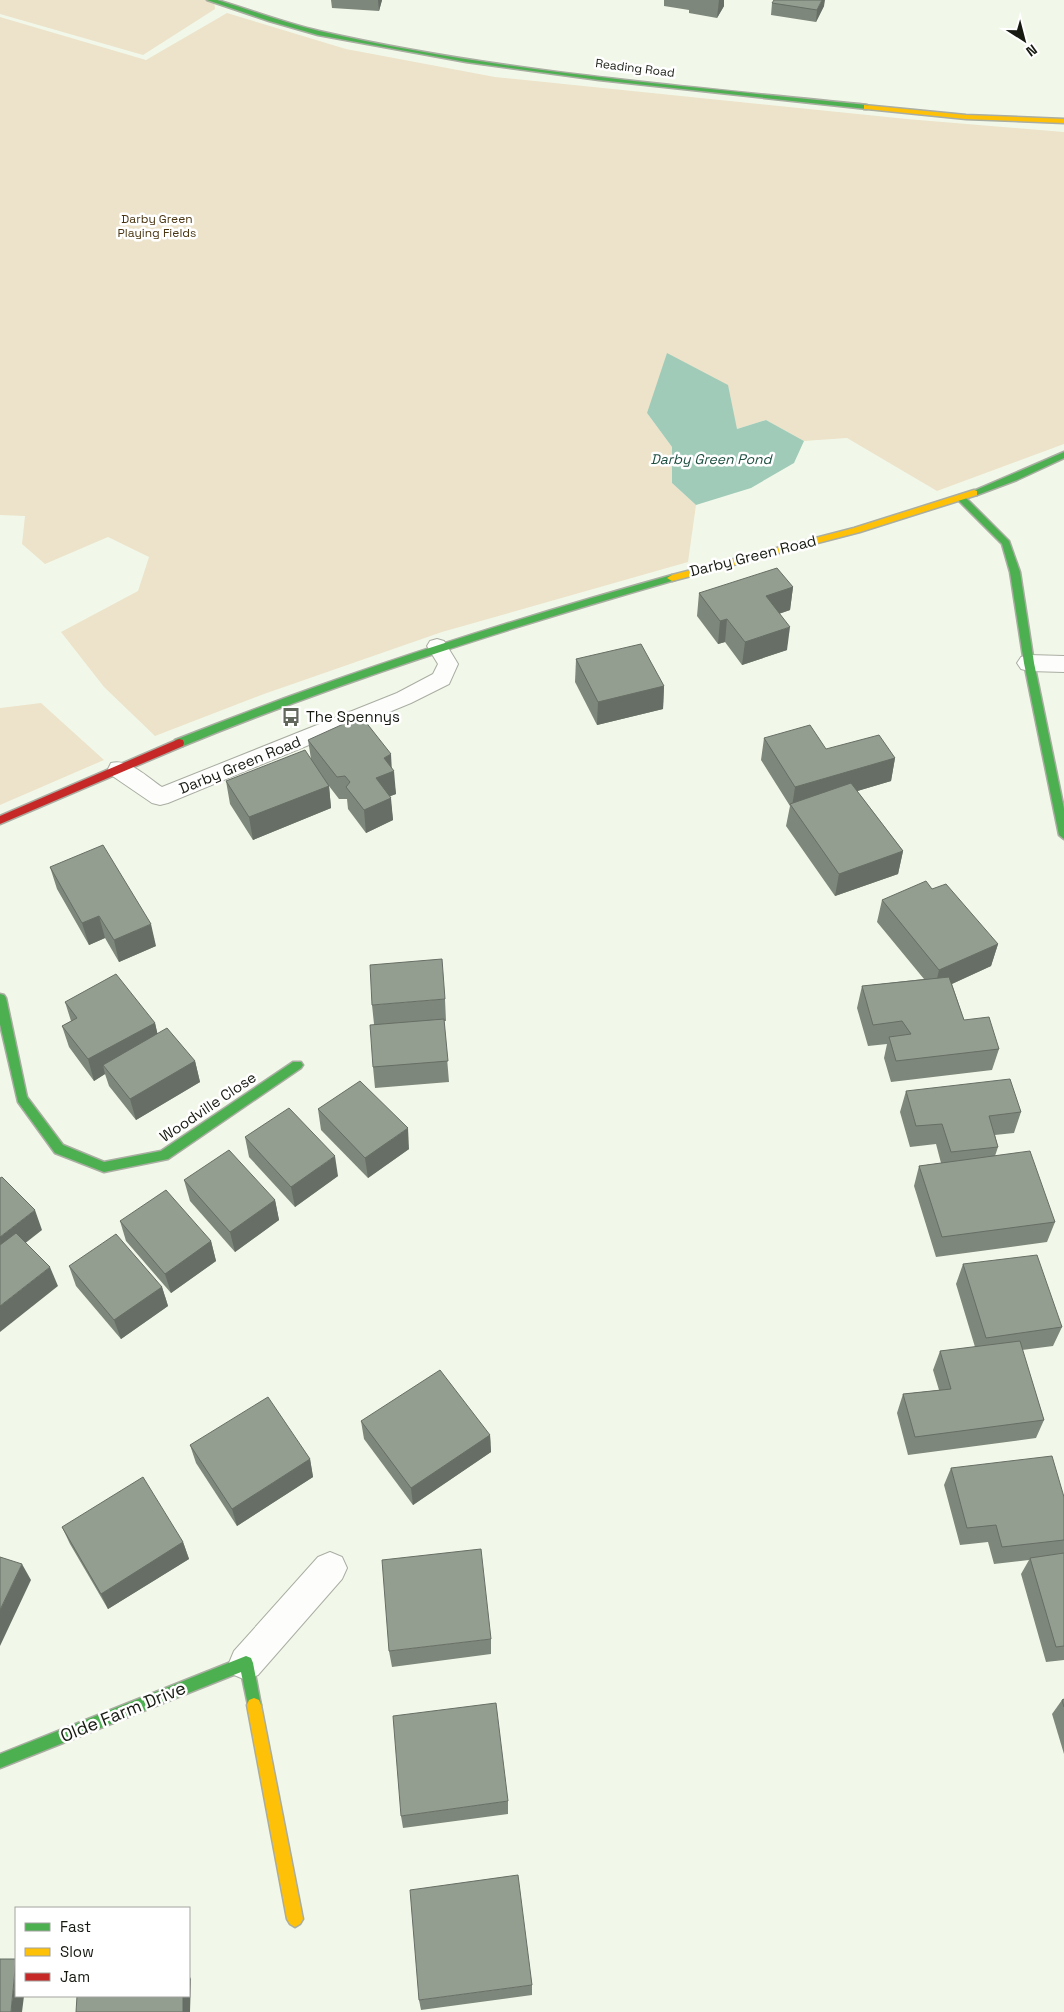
<svg xmlns="http://www.w3.org/2000/svg" width="1064" height="2012" viewBox="0 0 1064 2012" font-family="'Space Grotesk',sans-serif">
<style>
.green{fill:#ece3ca}
.water{fill:#a1cbb9}
.lines{fill:none;stroke-linecap:round;stroke-linejoin:round}
.lane-casing{stroke:#a9ada2;stroke-width:2}
.street-casing{stroke:#a9ada2;stroke-width:2}
.fast-casing{stroke:#a9ada2;stroke-width:3}
.slow-casing{stroke:#a9ada2;stroke-width:3}
.jam-casing{stroke:#a9ada2;stroke-width:3}
.lane{fill:#fdfefc;fill-rule:evenodd}
.street{fill:#fdfefc;fill-rule:evenodd}
.fast{fill:#4caf50;fill-rule:evenodd}
.slow{fill:#ffc107;fill-rule:evenodd}
.jam{fill:#c62828;fill-rule:evenodd}
.wall{fill:#7e877c}
.shaded-wall{fill:#676e65}
.building{fill:#939d90;stroke:#676e65}
.labels{text-anchor:middle;stroke-width:5;stroke-linejoin:round;paint-order:stroke}
.far-street-label{font-size:12px;fill:#161a11;stroke:#fff}
.far-park-label{font-size:12px;fill:#493511;stroke:#fff}
.far-water-label{font-size:14px;font-style:italic;fill:#1e4f41;stroke:#fff}
.street-label{font-size:15px;fill:#161a11;stroke:#fff}
.poi-label{font-size:15px;fill:#161a11;stroke:#fff;text-anchor:start}
.near-street-label{font-size:18px;fill:#161a11;stroke:#fff}
</style>
<rect width="100%" height="100%" fill="#f2f8e9"/>
<!-- green -->
<g class="green">
<polygon points="0,0 214,0 215,9 143,55 0,14"/>
<polygon points="227,13 346,49 495,77 907,119 1064,132 1064,444 937,491 847,438 804,441 766,420 737,429 647,413 672,447 672,483 696,505 688,562 442,632 264,694 155,736 104,687 61,632 138,591 149,557 108,537 45,564 22,544 25,516 0,515 0,17 146,60"/>
<polygon points="41,703 104,760 0,805 0,708"/>
</g>
<!-- water -->
<polygon class="water" points="667,353 728,385 737,429 766,420 804,441 794,463 751,488 696,505 672,483 672,447 647,413"/>
<g class="lines">
<!-- lane casing -->
<g class="lane-casing">
<path id="lane" d="M437,639L444,641L458,664L449,684L411,703L168,803L160,805L152,803L111,775L108,769L111,763C129,758 148,778 162,787L397,693L433,674L438,664L427,646L430,641Z"/>
</g>
<!-- street casing -->
<g class="street-casing">
<g id="street">
<polygon points="1029,655 1064,656 1064,672 1029,671 1021,669 1017,663 1021,657"/>
<polygon points="330,1552 342,1557 347,1568 342,1579 258,1675 246,1680 234,1675 229,1663 234,1651 318,1557"/>
</g>
</g>
<!-- fast casing -->
<g class="fast-casing">
<g id="fast">
<path d="M207,0H217C251,10 284,23 319,31C498,72 684,86 867,105L871,107L867,109L599,80L466,62L318,35L269,21Z"/>
<polygon points="1064,452 1064,458 1017,480 977,495 971,495 969,493"/>
<polygon points="961,495 964,496 1009,541 1020,572 1034,663 1064,809 1064,839 1059,835 1024,663 1010,572 1002,544 958,500 958,496"/>
<path d="M672,575L677,578L675,580C508,628 344,680 183,746H175L174,743L175,740C338,675 504,622 672,575Z"/>
<polygon points="0,994 4,995 6,998 27,1097 63,1145 104,1162 161,1151 293,1062 301,1062 303,1065 301,1068 168,1159 104,1172 55,1153 18,1102 0,1024"/>
<polygon points="246,1656 251,1658 253,1663 261,1705 259,1710 254,1712 249,1710 241,1672 0,1768 0,1754"/>
</g>
</g>
<!-- slow casing -->
<g class="slow-casing">
<g id="slow">
<polygon points="864,105 966,115 1064,119 1064,123 966,119 867,109 864,109"/>
<polygon points="974,490 977,491 977,495 860,532 672,581 667,578 672,575 854,528"/>
<polygon points="254,1698 259,1700 261,1705 303,1919 300,1924 295,1927 290,1924 287,1919 247,1705 249,1700"/>
</g>
</g>
<!-- jam casing -->
<g class="jam-casing">
<polygon id="jam" points="179,739 183,740 184,743 183,746 0,824 0,816"/>
</g>
<!-- lane -->
<use href="#lane" class="lane"/>
<!-- street -->
<use href="#street" class="street"/>
<!-- fast -->
<use href="#fast" class="fast"/>
<!-- slow -->
<use href="#slow" class="slow"/>
<!-- jam -->
<use href="#jam" class="jam"/>
</g>
<!-- wall -->
<g class="wall">
<polygon points="331,0 382,0 379,11 332,8"/>
<polygon points="664,0 724,0 724,6 717,18 689,13 689,10 664,6"/>
<polygon points="772,3 824,6 816,22 771,15"/>
<polygon points="793,587 790,610 779,614 787,650 742,665 725,642 718,644 697,616 699,593"/>
<polygon points="576,659 664,686 663,709 597,725 575,682"/>
<polygon points="764,738 826,749 895,758 891,781 857,791 903,851 898,874 835,896 786,826 790,806 761,760"/>
<polygon points="308,740 392,768 396,794 390,796 393,820 366,833 348,809 347,799 339,799 329,786 331,808 253,840 230,804 226,781 311,759"/>
<polygon points="50,867 156,946 119,962 105,938 89,945 57,889"/>
<polygon points="932,889 998,944 991,966 952,984 964,1020 999,1049 992,1070 891,1082 884,1058 887,1044 868,1046 857,1008 862,986 924,979 877,922 882,900"/>
<polygon points="445,999 446,1021 444,1021 449,1082 375,1088 373,1067 374,1024 372,1005"/>
<polygon points="65,1002 155,1023 157,1033 195,1061 200,1082 136,1120 109,1086 105,1074 94,1081 69,1047 62,1026 71,1021"/>
<polygon points="906,1091 1021,1112 1014,1133 995,1135 998,1147 995,1156 1055,1222 1047,1242 936,1257 914,1186 919,1166 941,1163 936,1144 910,1147 900,1112"/>
<polygon points="318,1109 409,1149 368,1178 321,1130"/>
<polygon points="245,1137 338,1176 295,1207 249,1157"/>
<polygon points="184,1180 275,1200 279,1220 235,1252 190,1201"/>
<polygon points="120,1221 211,1241 216,1261 171,1293 126,1241"/>
<polygon points="963,1264 1062,1327 1053,1346 1022,1350 1044,1420 1036,1438 908,1455 897,1413 903,1394 939,1390 933,1370 940,1351 975,1347 956,1284"/>
<polygon points="69,1266 162,1287 168,1306 121,1339 76,1286"/>
<polygon points="361,1421 490,1435 491,1452 413,1505 364,1439"/>
<polygon points="190,1445 310,1459 313,1477 237,1526 196,1463"/>
<polygon points="951,1468 1064,1497 1064,1660 1046,1662 1021,1574 1029,1560 994,1564 988,1542 960,1545 944,1485"/>
<polygon points="62,1527 183,1542 189,1559 108,1609 70,1544"/>
<polygon points="491,1639 491,1654 392,1667 389,1651"/>
<polygon points="1064,1699 1064,1754 1052,1714 1062,1700"/>
<polygon points="508,1801 508,1814 403,1828 401,1816"/>
<polygon points="532,1985 532,1995 421,2010 419,2000"/>
</g>
<!-- shaded-wall -->
<g class="shaded-wall">
<polygon points="378,0 382,0 379,11"/>
<polygon points="719,0 724,0 724,6 717,18"/>
<polygon points="822,0 825,0 824,6 816,22 817,10"/>
<polygon points="793,587 790,610 763,619 766,596"/>
<polygon points="727,619 725,642 718,644 720,621"/>
<polygon points="790,627 787,650 742,665 745,642"/>
<polygon points="664,686 663,709 597,725 598,702"/>
<polygon points="391,754 392,772 394,771 396,794 378,801 376,778 384,758"/>
<polygon points="895,758 891,781 794,810 792,807 795,787"/>
<polygon points="329,786 331,808 253,840 249,817"/>
<polygon points="391,798 393,820 366,833 364,810"/>
<polygon points="903,851 898,874 835,896 839,874"/>
<polygon points="99,916 105,938 89,945 82,923"/>
<polygon points="151,924 156,946 119,962 114,940"/>
<polygon points="998,944 991,966 934,992 939,970"/>
<polygon points="155,1023 160,1044 103,1065 105,1074 94,1081 88,1059"/>
<polygon points="195,1061 200,1082 136,1120 130,1099"/>
<polygon points="408,1128 409,1149 368,1178 365,1158"/>
<polygon points="335,1156 338,1176 295,1207 291,1187"/>
<polygon points="275,1200 279,1220 235,1252 230,1232"/>
<polygon points="35,1210 42,1230 0,1263 0,1237"/>
<polygon points="211,1241 216,1261 171,1293 165,1274"/>
<polygon points="50,1267 58,1286 0,1332 0,1306"/>
<polygon points="162,1287 168,1306 121,1339 114,1320"/>
<polygon points="490,1435 491,1452 413,1505 411,1488"/>
<polygon points="310,1459 313,1477 237,1526 232,1509"/>
<polygon points="183,1542 189,1559 108,1609 101,1594"/>
<polygon points="22,1564 31,1580 0,1646 0,1610"/>
<polygon points="16,1961 16,1996 24,1996 22,2012 11,2012"/>
<polygon points="189,1975 191,1979 190,2012 183,2012 183,1996 189,1996"/>
</g>
<!-- building -->
<g class="building">
<polygon points="774,0 822,0 817,10 772,3"/>
<polygon points="777,568 793,587 766,596 790,627 745,642 727,619 720,621 699,593"/>
<polygon points="641,644 664,686 598,702 576,659"/>
<polygon points="361,716 391,754 384,758 394,771 376,778 391,798 364,810 346,787 350,782 345,776 337,777 308,740"/>
<polygon points="810,725 826,749 879,735 895,758 795,787 764,738"/>
<polygon points="305,750 329,786 249,817 226,781"/>
<polygon points="851,783 903,851 839,874 790,804"/>
<polygon points="103,845 151,924 114,940 99,916 82,923 50,867"/>
<polygon points="926,881 932,889 946,884 998,944 939,970 882,900"/>
<polygon points="442,959 445,999 372,1005 370,965"/>
<polygon points="116,974 155,1023 88,1059 62,1026 77,1018 65,1002"/>
<polygon points="949,977 964,1020 989,1017 999,1049 896,1061 889,1037 911,1034 902,1021 873,1025 862,986"/>
<polygon points="444,1019 448,1061 373,1067 370,1025"/>
<polygon points="167,1028 195,1061 130,1099 103,1065"/>
<polygon points="1010,1079 1021,1112 989,1116 998,1147 951,1152 942,1124 916,1126 906,1091"/>
<polygon points="360,1081 408,1128 365,1158 318,1109"/>
<polygon points="289,1108 335,1156 291,1187 245,1137"/>
<polygon points="229,1150 275,1200 230,1232 184,1180"/>
<polygon points="1030,1151 1055,1222 942,1237 919,1166"/>
<polygon points="2,1177 35,1210 0,1237 0,1178"/>
<polygon points="166,1190 211,1241 165,1274 120,1221"/>
<polygon points="16,1233 50,1267 0,1306 0,1245"/>
<polygon points="116,1234 162,1287 114,1320 69,1266"/>
<polygon points="1037,1255 1062,1327 986,1338 963,1264"/>
<polygon points="1020,1341 1044,1420 915,1437 903,1394 951,1389 940,1351"/>
<polygon points="440,1370 490,1435 411,1488 361,1421"/>
<polygon points="268,1397 310,1459 232,1509 190,1445"/>
<polygon points="1052,1456 1064,1497 1064,1540 1002,1547 996,1525 967,1528 951,1468"/>
<polygon points="143,1477 183,1542 101,1594 62,1527"/>
<polygon points="481,1549 491,1639 389,1651 382,1560"/>
<polygon points="1064,1553 1064,1646 1056,1647 1030,1558"/>
<polygon points="0,1557 22,1564 0,1610"/>
<polygon points="1064,1699 1064,1707 1062,1700"/>
<polygon points="496,1703 508,1801 401,1816 393,1716"/>
<polygon points="518,1875 532,1985 419,2000 410,1890"/>
<polygon points="0,1959 16,1959 11,2012 0,2012"/>
<polygon points="77,1996 183,1996 183,2012 76,2012"/>
</g>
<!-- icons -->
<defs>
<g id="bus-bare" transform="scale(1.5)"><path d="M-5-6H5V4H4V6H2V4H-2V6H-4V4H-5ZM-3.5-4V0h7V-4ZM-3.5 1.2v1.5H-2V1.2ZM2 1.2v1.5H3.5V1.2Z" fill="#63685d" stroke="#fff" stroke-width="2.5" paint-order="stroke"/></g>
</defs>
<g fill-rule="evenodd">
<use href="#bus-bare" x="291" y="717"/>
</g>
<g class="labels">
<!-- far-street labels -->
<g class="far-street-label">
<text transform="translate(635 68) rotate(7)" y="4">Reading Road</text>
</g>
<!-- far-park labels -->
<g class="far-park-label">
<text x="157" y="223">Darby Green<tspan x="157" dy="14">Playing Fields</tspan></text>
</g>
<!-- far-water labels -->
<g class="far-water-label">
<text x="711" y="464">Darby Green Pond</text>
</g>
<!-- street labels -->
<g class="street-label">
<text transform="translate(753 556) rotate(-14)" y="5">Darby Green Road</text>
<text transform="translate(240 765) rotate(-22)" y="5">Darby Green Road</text>
<text transform="translate(208 1107) rotate(-34)" y="5">Woodville Close</text>
</g>
<!-- poi labels -->
<g class="poi-label">
<text x="306" y="722">The Spennys</text>
</g>
<!-- near-street labels -->
<g class="near-street-label">
<text transform="translate(123 1712) rotate(-22)" y="6">Olde Farm Drive</text>
</g>
</g>
<!-- legend -->
<rect x="15" y="1907" width="175" height="90" fill="#ffffff" stroke="#a2a3a0"/>
<rect x="25" y="1923" width="25" height="8" fill="#4caf50" stroke="#a2a3a0"/>
<text x="60" y="1932" font-size="15" fill="#161a11">Fast</text>
<rect x="25" y="1948" width="25" height="8" fill="#ffc107" stroke="#a2a3a0"/>
<text x="60" y="1957" font-size="15" fill="#161a11">Slow</text>
<rect x="25" y="1973" width="25" height="8" fill="#c62828" stroke="#a2a3a0"/>
<text x="60" y="1982" font-size="15" fill="#161a11">Jam</text>
<!-- north arrow -->
<g transform="translate(1024 40) rotate(144)" stroke="#ffffff" stroke-width="4" paint-order="stroke">
<path d="M0-4L9 19L0 12L-9 19Z" fill="#161a11"/>
<text y="-8" font-size="14" font-weight="bold" text-anchor="middle" fill="#161a11">N</text>
</g>
</svg>
